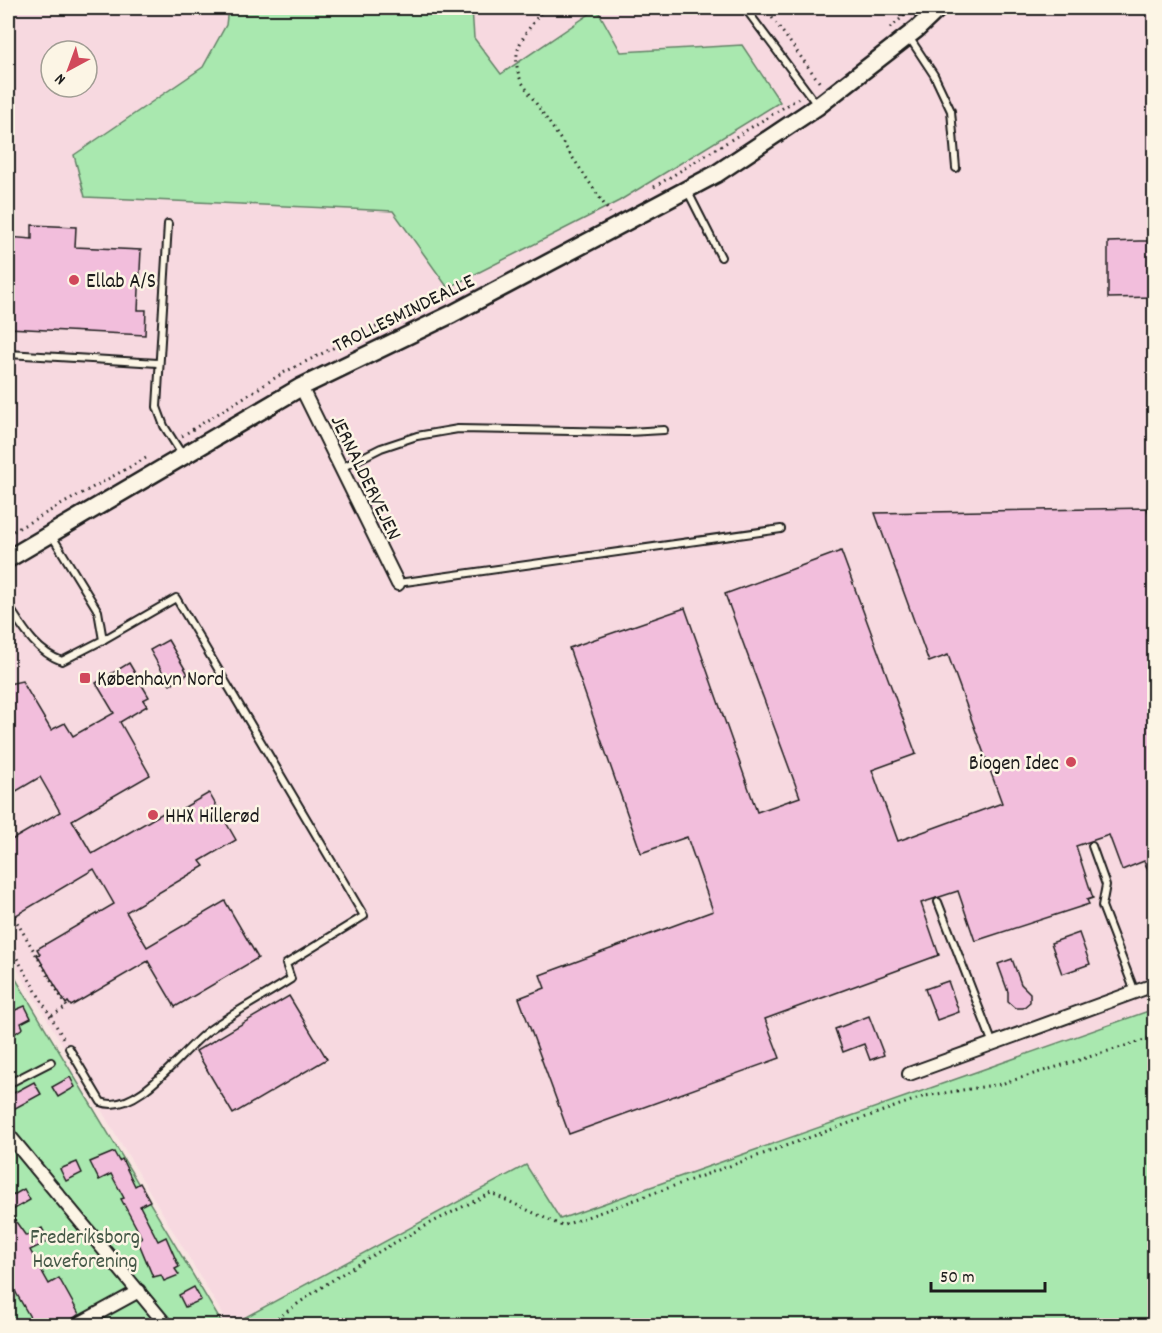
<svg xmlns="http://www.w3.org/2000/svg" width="1162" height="1333" viewBox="0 0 1162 1333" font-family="Dekko,sans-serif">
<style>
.built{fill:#f7d9e0;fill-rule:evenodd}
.green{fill:#a9e8af;stroke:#628266;stroke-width:1.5}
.building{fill:#f2bedc;stroke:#1c1c1c;stroke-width:1.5}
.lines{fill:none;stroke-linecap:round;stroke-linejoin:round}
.lane-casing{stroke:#1c1c1c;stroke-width:10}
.street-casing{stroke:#1c1c1c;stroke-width:16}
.secondary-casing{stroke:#1c1c1c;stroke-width:21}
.path{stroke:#1c1c1c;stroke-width:3;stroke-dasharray:1.5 4.5;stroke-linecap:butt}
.lane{stroke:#fcf5e5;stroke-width:6}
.street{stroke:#fcf5e5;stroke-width:12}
.secondary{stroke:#fcf5e5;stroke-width:16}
.poi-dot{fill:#d1495b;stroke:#fcf5e5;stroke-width:2}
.labels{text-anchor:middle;stroke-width:5;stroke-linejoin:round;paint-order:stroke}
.poi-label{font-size:21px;fill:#1c1c1c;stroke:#fcf5e5;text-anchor:start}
.street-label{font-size:21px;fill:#1c1c1c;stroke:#fcf5e5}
.park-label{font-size:21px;fill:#465948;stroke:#fcf5e5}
</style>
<rect width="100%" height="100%" fill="#f9e4e2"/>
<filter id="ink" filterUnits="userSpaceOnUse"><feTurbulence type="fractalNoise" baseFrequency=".0167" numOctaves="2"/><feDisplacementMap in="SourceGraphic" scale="12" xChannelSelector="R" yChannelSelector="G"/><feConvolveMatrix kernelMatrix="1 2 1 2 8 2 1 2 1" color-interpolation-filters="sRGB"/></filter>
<g filter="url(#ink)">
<!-- built -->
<path class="built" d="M8,8H1154V1009L560,1219L526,1165L229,1325L8,953ZM51,51H87V87H51Z"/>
<!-- green -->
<g class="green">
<polygon points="228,8 472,8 474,38 501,74 597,9 621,52 742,45 780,102 619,201 448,288 393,211 85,197 74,155 203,67 226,25"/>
<polygon points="8,966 223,1325 8,1325"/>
<polygon points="1154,1009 1154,1325 231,1325 526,1165 560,1219"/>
</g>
<!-- building -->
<g class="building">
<polygon points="32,225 76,227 75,247 141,250 138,310 146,310 145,335 8,328 8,237 32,239"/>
<polygon points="1139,241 1155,241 1155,297 1108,298 1108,242"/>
<polygon points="1147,508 1155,528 1155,886 1144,861 1122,870 1109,835 1076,846 1093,898 1087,900 1089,904 975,941 958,891 921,903 939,955 765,1019 780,1058 569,1134 519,998 545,988 540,975 713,911 687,837 641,853 569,648 685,608 757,812 800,797 725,594 841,551 916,754 872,770 898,841 1002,803 948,655 929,662 875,513"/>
<polygon points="168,640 188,674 170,685 150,650"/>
<polygon points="129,663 149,697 143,700 147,706 120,722 150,775 72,820 92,854 170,809 173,814 209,793 236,840 200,861 204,866 126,912 147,947 225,901 258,958 175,1007 148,961 71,1006 68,1002 66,1004 37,955 40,954 37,949 114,904 94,869 8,920 8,842 60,812 40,777 8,796 8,684 22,681 51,730 65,723 73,736 114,713 96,683"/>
<polygon points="1079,933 1090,964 1062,974 1051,943"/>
<polygon points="1012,959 1021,984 1030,993 1030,1002 1023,1008 1015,1008 1008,1002 1008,992 998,964"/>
<polygon points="948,981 959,1012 937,1020 925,989"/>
<polygon points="289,996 327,1059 233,1114 196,1051"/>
<polygon points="8,1003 13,1011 25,1006 31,1018 21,1023 23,1028 8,1038"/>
<polygon points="869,1016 884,1055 870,1060 864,1044 843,1052 835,1029"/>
<polygon points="70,1077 75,1087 58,1097 52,1087"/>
<polygon points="34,1082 41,1094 8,1112 8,1096"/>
<polygon points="114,1152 119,1161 122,1159 135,1186 140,1183 150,1201 140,1206 158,1241 166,1237 179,1267 175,1269 179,1275 164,1281 161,1275 153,1277 138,1241 142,1238 121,1199 124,1198 111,1174 99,1180 90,1162"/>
<polygon points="77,1162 82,1173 66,1181 60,1169"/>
<polygon points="24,1189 30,1200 9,1212 26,1236 42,1228 49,1241 30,1250 49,1284 59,1278 79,1314 63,1326 35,1326 15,1291 8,1295 8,1198"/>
<polygon points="194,1287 201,1300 185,1307 179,1295"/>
</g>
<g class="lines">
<!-- lane casing -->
<g class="lane-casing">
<g id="lane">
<polyline points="745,8 818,106"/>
<polyline points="909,37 934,75 951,111 956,168"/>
<polyline points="687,190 721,257"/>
<polyline points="168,224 157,407 164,426 183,456"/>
<polyline points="8,354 158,363"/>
<polyline points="341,468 381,448 417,436 458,429 628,432 664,430"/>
<polyline points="398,583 781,529"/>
<path d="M8,605C23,628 35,651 62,661L103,640L98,611L52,536"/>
<polyline points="1092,846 1106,885 1102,906 1135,992"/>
<polyline points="938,902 993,1044"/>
<path d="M69,1048L101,1102C138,1116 182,1050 208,1031C234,1012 263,997 291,979L286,964L364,916L176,598L103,640"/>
<polyline points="8,1084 51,1062"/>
</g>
</g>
<!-- street casing -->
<g class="street-casing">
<g id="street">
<polyline points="301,387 398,584"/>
<polyline points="909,1074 1154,985"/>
<polyline points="8,1134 167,1326"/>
<polyline points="75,1326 139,1291"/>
</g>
</g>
<!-- secondary casing -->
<g class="secondary-casing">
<polyline id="secondary" points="8,559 301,387 452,314 716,174 818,106 917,29 939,8"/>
</g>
<!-- path -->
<g class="path">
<path d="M544,8C526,34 508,48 521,81L610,213"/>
<polyline points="765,8 820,83"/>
<polyline points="890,28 913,8"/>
<polyline points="654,187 799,98"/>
<polyline points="182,436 283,373 369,330 452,295"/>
<polyline points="8,534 146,458"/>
<polyline points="8,907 67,1007 51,1016"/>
<polyline points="8,943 65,1041"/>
<path d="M268,1326C337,1272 412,1231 491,1193L562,1226L925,1096L1001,1084L1154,1037"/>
</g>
<!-- lane -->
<use href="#lane" class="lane"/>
<!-- street -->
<use href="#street" class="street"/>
<!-- secondary -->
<use href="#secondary" class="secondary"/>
</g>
</g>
<!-- markers -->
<g class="poi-dot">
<circle cx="74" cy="280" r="6"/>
<rect x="79" y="672" width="12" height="12" rx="3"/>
<circle cx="1071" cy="762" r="6"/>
<circle cx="153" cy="815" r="6"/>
</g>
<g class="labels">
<!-- poi labels -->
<g class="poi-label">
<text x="86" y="287">Ellab A/S</text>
<text x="97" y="685">København Nord</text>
<text x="1059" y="769" text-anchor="end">Biogen Idec</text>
<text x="165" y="822">HHX Hillerød</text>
</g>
<!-- street labels -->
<g class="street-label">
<text transform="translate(403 312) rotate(-26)" y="7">TROLLESMINDEALLE</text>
<text transform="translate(367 477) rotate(64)" y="7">JERNALDERVEJEN</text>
</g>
<!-- park labels -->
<g class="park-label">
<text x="85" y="1243">Frederiksborg<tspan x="85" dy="24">Haveforening</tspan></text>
</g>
</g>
<!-- margin -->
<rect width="1162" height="1333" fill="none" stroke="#fcf5e5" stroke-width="30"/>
<rect x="15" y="15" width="1132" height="1303" fill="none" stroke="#1c1c1c" stroke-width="2" filter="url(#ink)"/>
<!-- north arrow -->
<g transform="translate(69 69) rotate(221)"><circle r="28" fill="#fcf5e5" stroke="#a29e95" stroke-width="1.5"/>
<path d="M0-4.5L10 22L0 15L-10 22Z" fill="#d1495b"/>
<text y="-9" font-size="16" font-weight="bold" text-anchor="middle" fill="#1c1c1c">N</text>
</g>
<!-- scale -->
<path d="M931 1282v9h114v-9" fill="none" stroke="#1c1c1c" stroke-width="3"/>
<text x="940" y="1282" font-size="18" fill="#1c1c1c" stroke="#fcf5e5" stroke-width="4.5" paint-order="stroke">50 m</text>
</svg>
